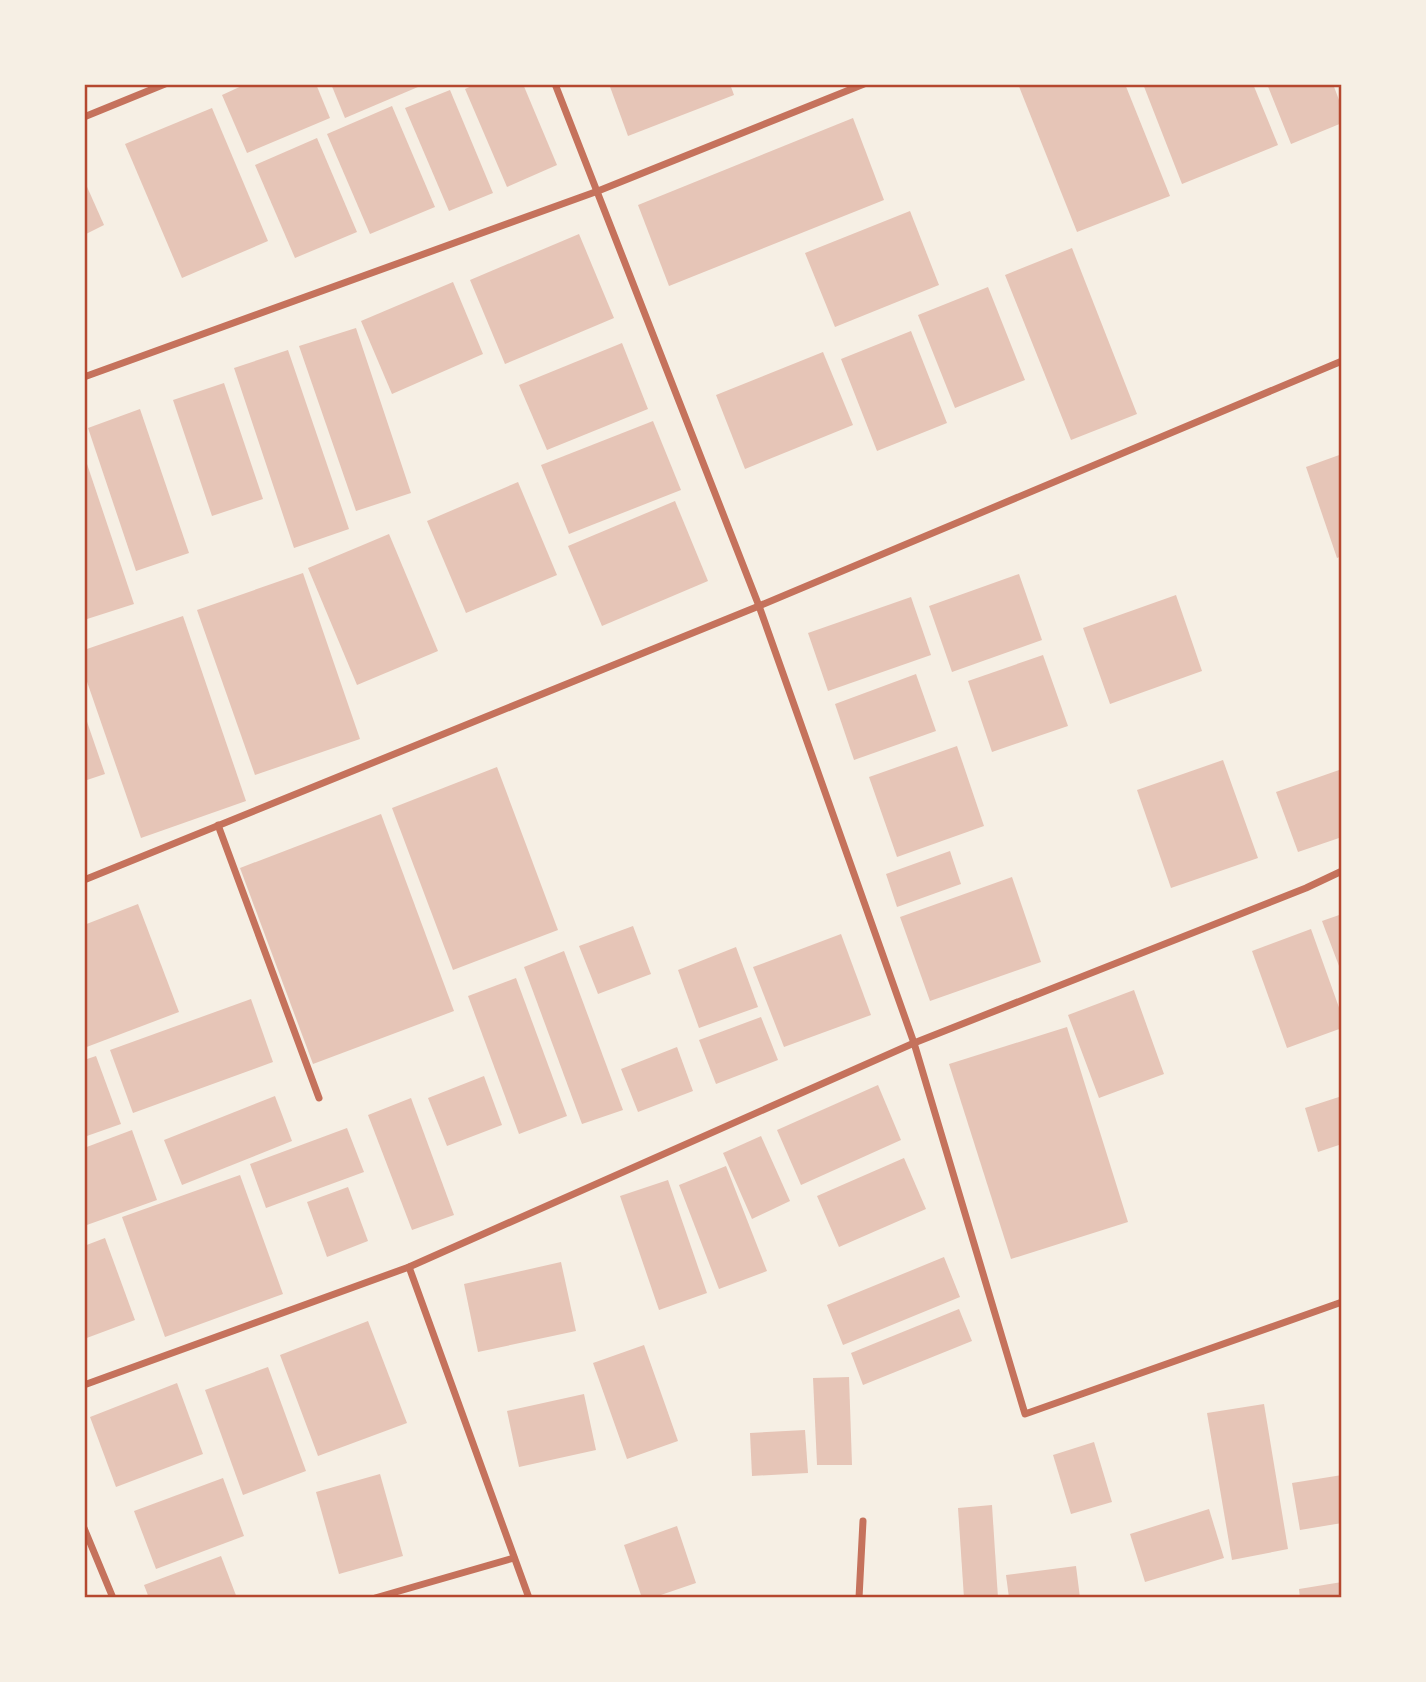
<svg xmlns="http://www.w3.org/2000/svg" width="1426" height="1682" viewBox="0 0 1426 1682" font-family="'Exo 2',sans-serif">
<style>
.building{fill:#e6c5b7}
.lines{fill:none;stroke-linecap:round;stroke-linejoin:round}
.minor{stroke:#c5725c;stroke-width:7}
.neatline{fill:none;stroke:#b5482f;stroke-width:2.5}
</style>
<rect width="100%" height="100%" fill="#f6efe4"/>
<!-- building -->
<g class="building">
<polygon points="246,84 316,84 330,118 247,153 222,95"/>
<polygon points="331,84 425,84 345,118"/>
<polygon points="476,84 523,84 557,165 507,187 465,89"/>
<polygon points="609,84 730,84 734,95 628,136"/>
<polygon points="1018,84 1125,84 1170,196 1077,232"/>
<polygon points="1143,84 1253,84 1278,145 1182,184"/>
<polygon points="1267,84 1333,84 1342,108 1342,123 1291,144"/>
<polygon points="450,90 493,193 449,211 405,108"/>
<polygon points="392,106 435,207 370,234 327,134"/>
<polygon points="212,108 268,241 182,278 125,144"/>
<polygon points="853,118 884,200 669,286 638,205"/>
<polygon points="317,138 357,232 295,258 255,165"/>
<polygon points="84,180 104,225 84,235"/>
<polygon points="910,211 939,285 835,327 805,253"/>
<polygon points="579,234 614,318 505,364 470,280"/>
<polygon points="1072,248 1137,414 1071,440 1005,275"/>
<polygon points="453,282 483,354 392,394 361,321"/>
<polygon points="988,287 1025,380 955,408 918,315"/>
<polygon points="356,328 411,493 356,511 299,346"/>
<polygon points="911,331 947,423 877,451 841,359"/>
<polygon points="622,343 648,409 547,450 519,385"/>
<polygon points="288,350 349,529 294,548 234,368"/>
<polygon points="823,352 853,425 745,469 716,395"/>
<polygon points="224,383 263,499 212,516 173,400"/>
<polygon points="140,409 189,553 136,571 88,428"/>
<polygon points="653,421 681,490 569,534 541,465"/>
<polygon points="1342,454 1342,556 1337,558 1306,467"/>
<polygon points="84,455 134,604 84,620"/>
<polygon points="518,482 557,575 466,613 427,521"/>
<polygon points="675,501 708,581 602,626 568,546"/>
<polygon points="389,534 438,651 357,685 308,568"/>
<polygon points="303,573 360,739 255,775 197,610"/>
<polygon points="1019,574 1042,640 952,672 929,606"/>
<polygon points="1176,595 1202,671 1110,704 1083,628"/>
<polygon points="911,597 931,655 828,691 808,633"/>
<polygon points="183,616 246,801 141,838 84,673 84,650"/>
<polygon points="1043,655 1068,726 992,752 968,681"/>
<polygon points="916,674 936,731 854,760 835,704"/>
<polygon points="84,713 105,774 84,781"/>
<polygon points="957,746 984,826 897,857 869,777"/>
<polygon points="1223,760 1258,858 1171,888 1137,790"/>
<polygon points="497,767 558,930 453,970 392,808"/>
<polygon points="1342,769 1342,837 1298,852 1276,792"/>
<polygon points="381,814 454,1011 313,1064 240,868"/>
<polygon points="950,851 961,884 897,907 886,874"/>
<polygon points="1012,877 1041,962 930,1001 900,917"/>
<polygon points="138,904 179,1012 84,1048 84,925"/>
<polygon points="1342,914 1342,974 1322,921"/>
<polygon points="633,926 651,974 598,994 579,946"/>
<polygon points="1311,929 1342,1016 1342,1028 1287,1048 1252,951"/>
<polygon points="841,934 871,1015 784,1047 753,967"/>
<polygon points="736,947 758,1007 699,1028 678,970"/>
<polygon points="564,951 623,1110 582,1124 524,967"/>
<polygon points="516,978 567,1116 519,1134 468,996"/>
<polygon points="1134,990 1164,1074 1099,1098 1068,1015"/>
<polygon points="251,999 273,1062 133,1113 110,1050"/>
<polygon points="761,1017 778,1060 716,1084 699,1040"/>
<polygon points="1067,1027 1128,1222 1011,1259 949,1064"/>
<polygon points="677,1047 693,1091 638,1112 621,1069"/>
<polygon points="96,1056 121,1124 84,1137 84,1060"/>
<polygon points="484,1076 502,1125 447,1146 428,1098"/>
<polygon points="878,1085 901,1140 801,1185 777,1130"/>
<polygon points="275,1096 292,1141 182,1185 164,1140"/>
<polygon points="1342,1096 1342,1144 1318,1152 1305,1108"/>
<polygon points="411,1098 454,1215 412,1230 368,1115"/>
<polygon points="347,1128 364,1172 266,1208 250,1164"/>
<polygon points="132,1130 157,1200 84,1226 84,1148"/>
<polygon points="761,1136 790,1201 752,1219 723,1153"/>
<polygon points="904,1158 926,1209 839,1247 817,1196"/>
<polygon points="726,1166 767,1271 719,1289 679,1185"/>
<polygon points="240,1175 283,1294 165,1337 122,1217"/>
<polygon points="668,1180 707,1293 659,1310 620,1196"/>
<polygon points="348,1187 368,1241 327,1257 307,1202"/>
<polygon points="105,1238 135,1320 84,1339 84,1246"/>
<polygon points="944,1257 960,1297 843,1345 827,1305"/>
<polygon points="561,1262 576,1331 478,1352 464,1284"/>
<polygon points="959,1309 972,1341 863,1385 851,1353"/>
<polygon points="368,1321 407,1423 318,1456 280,1355"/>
<polygon points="644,1345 678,1441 627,1459 593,1363"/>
<polygon points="268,1367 306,1471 243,1495 205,1390"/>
<polygon points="849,1377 852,1465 817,1465 813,1378"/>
<polygon points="177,1383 203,1454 116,1487 90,1417"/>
<polygon points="584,1394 596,1450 519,1467 507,1411"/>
<polygon points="1264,1404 1288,1549 1232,1560 1207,1413"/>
<polygon points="805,1430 808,1473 752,1476 750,1433"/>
<polygon points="1094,1442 1112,1502 1071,1514 1053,1455"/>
<polygon points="380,1474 403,1556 339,1574 316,1492"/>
<polygon points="1342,1475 1342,1523 1300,1530 1292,1483"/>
<polygon points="223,1478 244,1536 156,1569 134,1511"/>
<polygon points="992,1505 998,1598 964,1598 958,1508"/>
<polygon points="1209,1509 1224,1558 1145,1582 1130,1534"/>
<polygon points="677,1526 696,1583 652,1598 642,1598 624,1545"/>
<polygon points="221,1556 237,1598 149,1598 144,1585"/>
<polygon points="1076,1566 1080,1598 1009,1598 1006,1575"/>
<polygon points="1342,1582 1342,1598 1300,1598 1299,1589"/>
</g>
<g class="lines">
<!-- minor -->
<g class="minor">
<polyline points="555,84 759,606 914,1043 1025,1414 1342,1302"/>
<polyline points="84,117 165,84"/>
<polyline points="84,377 598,191 864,84"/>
<polyline points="218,825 319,1098"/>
<polyline points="84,880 759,606 1342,361"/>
<polyline points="409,1267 529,1598"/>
<polyline points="84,1385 409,1267 914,1043 1306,888 1342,871"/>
<polyline points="84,1528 113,1598"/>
<polyline points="375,1598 514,1558"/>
<polyline points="859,1598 863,1521"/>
</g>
</g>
<!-- border -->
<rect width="1426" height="1682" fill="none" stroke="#f6efe4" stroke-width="172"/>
<rect x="86" y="86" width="1254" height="1510" class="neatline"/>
</svg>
